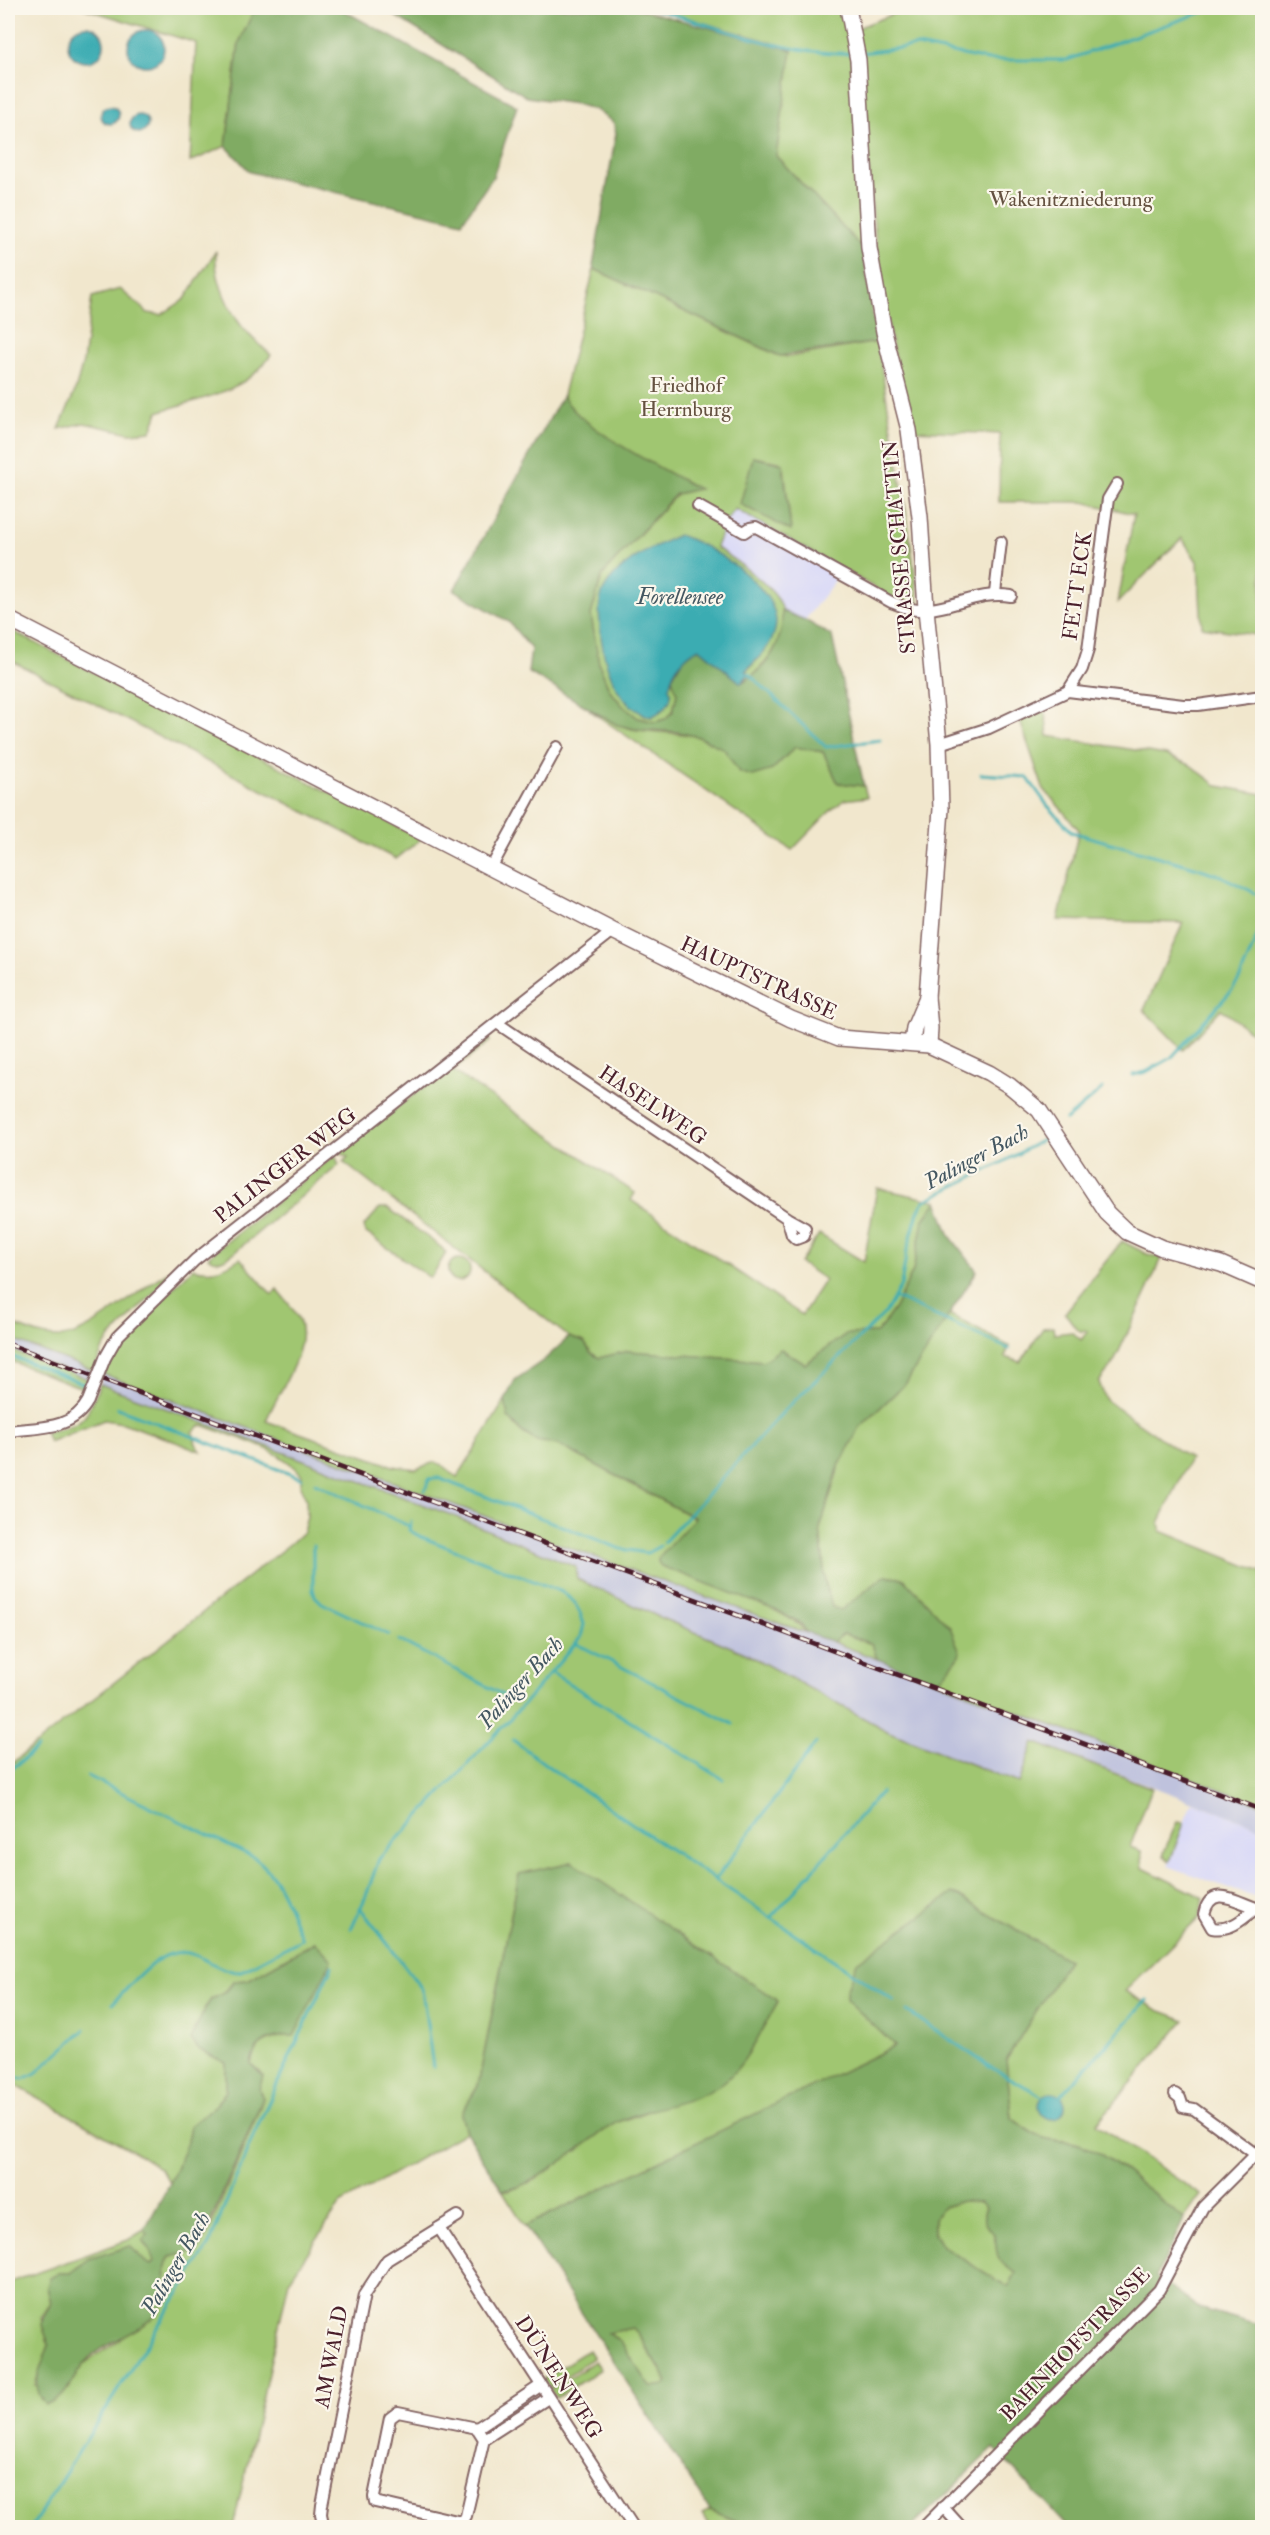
<svg xmlns="http://www.w3.org/2000/svg" width="1270" height="2535" viewBox="0 0 1270 2535" font-family="'IM FELL Double Pica',serif">
<style>
.built{fill:#d7d7f8}
.industrial{fill:#bfc2dd}
.green{fill:#a0c671;stroke:#75724e;stroke-width:1.5;fill-rule:evenodd}
.forest{fill:#80ab63;stroke:#656547;stroke-width:1.5;fill-rule:evenodd}
.water{fill:#3aacb2;stroke:#42666e;stroke-width:1.5}
.lines{fill:none;stroke-linecap:round;stroke-linejoin:round}
.stream{stroke:#3aacb2;stroke-width:3}
.street-casing{stroke:#846564;stroke-width:14}
.secondary-casing{stroke:#846564;stroke-width:18}
.street{stroke:#fff;stroke-width:10}
.secondary{stroke:#fff;stroke-width:15}
.rail-casing{stroke:#4a1f2b;stroke-width:5}
.rail{stroke:#fbf7ec;stroke-width:3;stroke-dasharray:9;stroke-linecap:butt}
.street-bridge-casing{stroke:#846564;stroke-width:14;stroke-linecap:butt}
.street-bridge{stroke:#fff;stroke-width:10}
.labels{text-anchor:middle;stroke-width:4.5;stroke-linejoin:round;paint-order:stroke}
.park-label{font-size:21px;fill:#645140;stroke:#fbf7ec}
.street-label{font-size:21px;fill:#4a1f2b;stroke:#fbf7ec}
.water-label{font-size:22px;font-style:italic;fill:#445761;stroke:#fbf7ec}
</style>
<rect width="100%" height="100%" fill="#fbf7ec"/>
<filter id="ink" filterUnits="userSpaceOnUse"><feTurbulence type="fractalNoise" baseFrequency=".0167" numOctaves="2"/><feDisplacementMap in="SourceGraphic" scale="12" xChannelSelector="R" yChannelSelector="G"/><feConvolveMatrix kernelMatrix="1 2 1 2 8 2 1 2 1" color-interpolation-filters="sRGB"/></filter>
<filter id="wash" filterUnits="userSpaceOnUse"><feTurbulence type="fractalNoise" baseFrequency=".008" numOctaves="4" result="noise"/><feDisplacementMap in="SourceGraphic" scale="24" xChannelSelector="R" yChannelSelector="G"/><feGaussianBlur stdDeviation="1.35" result="paint"/><feColorMatrix in="noise" values="0 0 0 0 0 0 0 0 0 0 0 0 0 0 0 0 0 1.4 0 .05"/><feComposite in="paint" operator="in"/></filter>
<g filter="url(#wash)">
<rect width="100%" height="100%" fill="#f1e7cd"/>
<!-- built -->
<g class="built">
<polygon points="735,509 843,570 805,620 782,611 776,595 716,547 726,521"/>
<polygon points="1192,1802 1262,1828 1262,1900 1168,1866"/>
</g>
<!-- industrial -->
<g class="industrial">
<polygon points="8,1338 94,1371 91,1380 8,1349"/>
<polygon points="103,1374 581,1552 807,1633 1262,1805 1262,1828 1034,1742 1019,1783 919,1746 889,1732 745,1653 659,1617 577,1579 576,1567 451,1515 100,1384"/>
</g>
<!-- green -->
<g class="green">
<polygon points="83,8 255,8 239,43 226,146 190,162 196,43"/>
<polygon points="652,8 845,8 850,30 863,249 776,156 792,48"/>
<path d="M909,8H1262V636L1202,627L1198,563L1182,538L1118,602L1134,514L1083,502H999L1000,434L914,430C873,301 869,162 857,28Z"/>
<path d="M216,251C214,275 225,302 238,321C246,334 260,345 271,355C247,393 197,399 158,412L151,431L130,433L84,423L59,429L75,391L83,362L92,297L120,289L148,313L161,315L185,299Z"/>
<path d="M594,269L777,355L788,357L877,342L908,523L919,605L893,598L735,509L726,521L716,547C735,561 758,575 774,594C800,623 768,668 741,683L749,674L746,671C806,617 759,585 712,550L626,701L644,715L651,717L672,678L677,694L673,711L665,719L655,722L638,718L622,705L609,689L599,664L591,615L602,576L611,565L677,494L698,489C667,472 575,427 563,395ZM753,457L779,462L784,467L791,530Z"/>
<polygon points="8,629 421,839 396,859 8,659"/>
<polygon points="1045,708 1048,736 1166,755 1190,765 1218,786 1262,794 1262,1040 1221,1009 1183,1050 1144,1010 1183,923 1058,920 1079,830 1043,788 1020,721"/>
<path d="M589,710C603,717 616,725 632,729C662,735 696,729 723,748C730,753 735,765 739,772L772,770L795,747L823,752L838,783L864,786L867,797L844,800L829,812L792,850Z"/>
<polygon points="488,1038 490,1041 453,1071 635,1193 631,1200 802,1315 825,1280 800,1263 819,1234 864,1262 877,1188 937,1201 923,1221 913,1271 895,1308 877,1333 846,1334 805,1364 628,1351 599,1358 591,1353 584,1342 569,1337 343,1162 348,1157 339,1152"/>
<path d="M335,1155L339,1165L235,1252C227,1258 217,1265 208,1257Z"/>
<polygon points="380,1208 388,1208 442,1248 446,1253 432,1276 429,1277 365,1232 364,1226"/>
<polygon points="1122,1241 1147,1254 1162,1258 1114,1362 1099,1382 1106,1400 1190,1459 1159,1523 1161,1531 1262,1572 1262,1805 938,1682 958,1658 904,1579 887,1575 841,1610 832,1607 825,1581 820,1528 839,1466 860,1427 906,1383 949,1314 1009,1346 1005,1357 1021,1362 1043,1328 1053,1327 1054,1334 1072,1332 1081,1340 1087,1332 1084,1330 1082,1332 1076,1328 1065,1313"/>
<path d="M240,1258L272,1295L277,1289C284,1299 295,1309 299,1320C311,1349 276,1395 266,1421L393,1466L416,1469L435,1462L442,1465L457,1478L505,1400C510,1432 529,1440 559,1445L696,1519L661,1566C695,1578 787,1607 807,1633L581,1552L103,1374L118,1344L193,1268C212,1274 224,1269 240,1258Z"/>
<circle cx="459" cy="1270" r="11"/>
<path d="M168,1272H174L109,1339L103,1348L94,1371L8,1338V1323C23,1328 40,1337 57,1337C88,1339 140,1287 168,1272Z"/>
<polygon points="8,1349 91,1380 87,1390 8,1360"/>
<path d="M100,1384L451,1515L576,1567L577,1579L659,1617L745,1653L889,1732L1019,1783L1034,1742L1152,1788L1130,1847L1141,1851L1143,1868L1204,1898L1199,1918L1125,1991L1158,2010L1185,2020L1096,2124L1201,2195L1184,2219C1154,2196 1119,2161 1084,2146C1072,2140 1060,2141 1048,2139C1034,2137 1023,2126 1012,2118L1006,2060L1068,1960L877,2027L895,2046L525,2226L502,2190L509,2191L535,2180L585,2142L618,2122L654,2109L755,2039L778,2002L572,1862L519,1874L478,2086L461,2114L466,2132L340,2204L289,2281L233,2527L8,2528V2283L128,2240L144,2230L148,2234L145,2244L149,2248L154,2262L151,2265L143,2262L137,2252L89,2258L70,2273H59L47,2287L51,2303L41,2318L49,2345L35,2385L69,2389C84,2355 94,2359 119,2340C135,2327 150,2313 166,2299C170,2284 160,2270 170,2257L193,2252L208,2233L260,2107L263,2098L259,2090L261,2073L251,2064C254,2044 265,2041 282,2036L325,1955L315,1942L248,1980L234,1981L223,1994L211,1999L204,2010L202,2021L194,2029L198,2049L226,2063V2091L217,2104L190,2127L187,2142L170,2183L161,2169L135,2152L8,2081V1766L291,1543L303,1532L307,1517L306,1499L300,1486L302,1475C279,1447 237,1439 205,1426H200L193,1432L196,1444L201,1451L123,1423L104,1420L49,1442L45,1432C84,1425 86,1419 100,1384Z"/>
<polygon points="844,1634 872,1644 877,1659 833,1642"/>
<polygon points="1177,1822 1184,1823 1170,1861 1164,1856 1164,1852"/>
<path d="M962,2201L980,2202L986,2207C981,2220 984,2225 995,2234V2242L1016,2273L1008,2287L943,2247L934,2234V2218L943,2207Z"/>
<polygon points="632,2328 638,2333 668,2382 666,2386 651,2388 619,2340 607,2333"/>
<polygon points="588,2350 593,2358 549,2388 543,2379"/>
<polygon points="595,2361 601,2369 556,2398 550,2390"/>
<polygon points="710,2510 746,2525 747,2527 710,2527 702,2514"/>
</g>
<!-- forest -->
<g class="forest">
<polygon points="255,8 339,8 517,106 493,177 462,222 250,172 226,146 239,43"/>
<polygon points="382,8 635,8 792,50 776,156 863,249 877,342 780,356 594,269 593,266 616,134 614,123 596,110 576,104 527,97"/>
<path d="M563,395C574,425 669,473 699,489L676,494L611,565L602,576L591,615L599,664L609,689L622,705L638,718L655,722L665,719L673,711L677,694L672,678L684,657L699,648L741,683C768,668 784,642 782,611L805,620L832,636L864,786L838,783L823,752L795,747L772,770L752,776L739,772L724,749L699,737L678,732L635,729L617,725L528,672L531,649L509,622L454,590Z"/>
<polygon points="753,457 783,464 791,531 740,504"/>
<polygon points="937,1201 950,1236 977,1271 906,1383 860,1427 839,1466 820,1528 825,1581 832,1607 841,1610 886,1575 904,1579 950,1627 960,1652 958,1658 938,1682 877,1659 872,1644 844,1634 833,1642 807,1633 802,1625 780,1612 661,1566 658,1562 658,1558 695,1518 559,1445 536,1441 522,1432 508,1417 505,1400 515,1380 544,1360 569,1337 584,1342 591,1353 599,1358 628,1351 763,1361 781,1349 805,1364 846,1334 877,1333 895,1308 913,1271 923,1221"/>
<path d="M572,1862L778,2001C764,2026 747,2063 725,2081C693,2107 645,2105 611,2126C587,2141 527,2193 502,2190L466,2132L461,2114L478,2086L519,1874Z"/>
<path d="M953,1893L1068,1960L1006,2060L1012,2118C1022,2126 1031,2134 1043,2138C1056,2142 1070,2140 1084,2146C1119,2161 1154,2196 1184,2219L1156,2277L1199,2308L1262,2326V2527H1067L994,2448L912,2527H747L745,2525L710,2510L525,2226L895,2046L846,1999V1991L857,1962ZM962,2201L980,2202L986,2207C981,2220 984,2225 995,2234C996,2256 997,2263 1016,2273L1008,2287L943,2247L934,2234V2218L943,2207ZM632,2328L638,2333L668,2382L666,2385L651,2387L619,2340L607,2333Z"/>
<path d="M315,1942L332,1960L294,2036C274,2035 254,2041 251,2064L263,2076L259,2090L263,2098L200,2246L193,2252L170,2257C158,2273 175,2288 160,2309C146,2330 110,2340 91,2356C73,2371 70,2400 46,2405C28,2384 42,2368 49,2345C41,2318 37,2330 51,2303L47,2287L50,2278L59,2273H70L89,2259L130,2246C138,2253 141,2261 151,2265L154,2262L149,2248L143,2241L148,2234L144,2230L170,2183L187,2142L190,2126L217,2104L226,2091V2063L198,2049L191,2039C192,2035 208,2002 211,2000C214,1997 220,1996 224,1993C228,1990 231,1985 234,1981L248,1980Z"/>
</g>
<!-- water -->
<g class="water">
<circle cx="86" cy="44" r="18"/>
<circle cx="146" cy="48" r="18"/>
<circle cx="110" cy="115" r="9"/>
<circle cx="139" cy="124" r="9"/>
<path d="M678,535C709,544 773,584 776,620C777,640 760,658 746,670L749,674L741,683L699,648C685,656 674,667 670,684C668,691 670,686 671,693C672,704 660,713 651,717C614,705 602,660 600,625C599,613 598,600 604,589C619,562 652,548 678,535Z"/>
<circle cx="1052" cy="2106" r="13"/>
</g>
<g class="lines">
<!-- stream -->
<g class="stream">
<path d="M652,8C714,25 787,56 851,53"/>
<polyline points="861,53 917,46 988,60 1067,60 1214,8"/>
<polyline points="749,674 826,747 880,740"/>
<polyline points="981,774 1027,777 1047,805 1072,832 1198,868 1221,876 1255,893"/>
<polyline points="1133,1075 1146,1072 1171,1058 1232,990 1240,978 1262,925"/>
<polyline points="1066,1120 1102,1089"/>
<polyline points="896,1298 1009,1349"/>
<polyline points="8,1355 85,1384"/>
<polyline points="118,1408 301,1478"/>
<polyline points="315,1483 409,1526"/>
<polyline points="425,1490 429,1479 438,1478 621,1549 647,1553 660,1546"/>
<polyline points="664,1542 785,1410 886,1312 901,1285 907,1251 918,1212 924,1201 1003,1162 1048,1137"/>
<polyline points="313,1545 313,1590 315,1596 322,1603 389,1635"/>
<polyline points="399,1640 505,1696"/>
<polyline points="577,1644 733,1724"/>
<polyline points="552,1673 723,1779"/>
<polyline points="513,1740 553,1770 894,2001"/>
<polyline points="8,1772 37,1748"/>
<path d="M88,1776L255,1858C281,1877 289,1911 302,1939L239,1972C224,1971 208,1961 195,1955C162,1941 135,1982 113,2003"/>
<polyline points="715,1880 816,1743"/>
<polyline points="361,1909 422,1989 433,2067"/>
<polyline points="771,1918 881,1792"/>
<polyline points="351,1929 366,1896 379,1859 523,1705 581,1637 584,1624 580,1613 574,1602 562,1592 419,1536 409,1530 411,1522"/>
<polyline points="907,2011 989,2066 1042,2096"/>
<polyline points="8,2075 23,2079 36,2073 85,2029"/>
<polyline points="1060,2097 1147,2000"/>
<polyline points="31,2528 209,2245 254,2134 332,1966"/>
</g>
</g>
</g>
<g filter="url(#ink)">
<g class="lines">
<!-- street casing -->
<g class="street-casing">
<g id="street">
<path d="M698,506L744,532L750,528L756,527L891,602C900,605 909,610 919,610C950,610 979,590 1011,596"/>
<polyline points="995,593 1001,542"/>
<polyline points="1068,691 1082,669 1088,650 1108,499 1117,484"/>
<polyline points="939,744 989,728 1068,691 1183,705 1198,705 1262,696"/>
<polyline points="491,868 557,747"/>
<polyline points="497,1023 787,1218 792,1235 796,1239 804,1236 805,1228 787,1218"/>
<polyline points="105,1358 117,1337 195,1260 613,931"/>
<path d="M8,1431C37,1427 72,1431 88,1401"/>
<path d="M1256,1908C1243,1919 1231,1931 1212,1928L1204,1914C1211,1883 1235,1901 1256,1908L1262,1910"/>
<polyline points="1175,2094 1180,2098 1183,2107 1194,2109 1262,2159"/>
<polyline points="439,2228 634,2528"/>
<polygon points="398,2412 477,2428 484,2439 466,2516 463,2521 457,2521 375,2502 374,2497 390,2418"/>
<polyline points="477,2428 540,2386"/>
<polyline points="484,2439 548,2398"/>
<polyline points="943,2507 962,2528"/>
<polyline points="324,2528 321,2514 322,2505 364,2295 387,2260 458,2216"/>
<polyline points="923,2528 1159,2290 1203,2207 1262,2148"/>
</g>
</g>
<!-- secondary casing -->
<g class="secondary-casing">
<g id="secondary">
<polyline points="848,8 858,60 869,248 884,332 909,430 920,517 926,609 939,744 941,809 927,997 930,1028 929,1045"/>
<polyline points="8,619 613,931 791,1019 839,1038 929,1045 989,1073 1010,1086 1039,1110 1107,1213 1127,1232 1162,1248 1221,1264 1262,1282"/>
<polyline points="912,1043 914,1028 927,997"/>
</g>
</g>
<!-- street -->
<use href="#street" class="street"/>
<!-- secondary -->
<use href="#secondary" class="secondary"/>
<!-- rail casing -->
<g class="rail-casing">
<polyline id="rail" points="8,1344 1262,1810"/>
</g>
<!-- rail -->
<use href="#rail" class="rail"/>
<!-- street-bridge casing -->
<g class="street-bridge-casing">
<polyline id="street-bridge" points="88,1401 105,1358"/>
</g>
<!-- street-bridge -->
<use href="#street-bridge" class="street-bridge"/>
</g>
</g>
<g class="labels">
<!-- park labels -->
<g class="park-label">
<text x="1071" y="206">Wakenitzniederung</text>
<text x="686" y="392">Friedhof<tspan x="686" dy="24">Herrnburg</tspan></text>
</g>
<!-- street labels -->
<g class="street-label">
<text transform="translate(899 547) rotate(-95)" y="7">STRASSE SCHATTIN</text>
<text transform="translate(1077 586) rotate(-82)" y="7">FETT ECK</text>
<text transform="translate(759 978) rotate(25)" y="7">HAUPTSTRASSE</text>
<text transform="translate(653 1105) rotate(34)" y="7">HASELWEG</text>
<text transform="translate(285 1165) rotate(-38)" y="7">PALINGER WEG</text>
<text transform="translate(1075 2344) rotate(-46)" y="7">BAHNHOFSTRASSE</text>
<text transform="translate(331 2357) rotate(-79)" y="7">AM WALD</text>
<text transform="translate(559 2377) rotate(57)" y="7">DÜNENWEG</text>
</g>
<!-- water labels -->
<g class="water-label">
<text x="680" y="604">Forellensee</text>
<text transform="translate(976 1156) rotate(-28)" y="8">Palinger Bach</text>
<text transform="translate(520 1682) rotate(-48)" y="8">Palinger Bach</text>
<text transform="translate(175 2263) rotate(-60)" y="8">Palinger Bach</text>
</g>
</g>
<!-- margin -->
<rect width="1270" height="2535" fill="none" stroke="#fbf7ec" stroke-width="30"/>
</svg>
